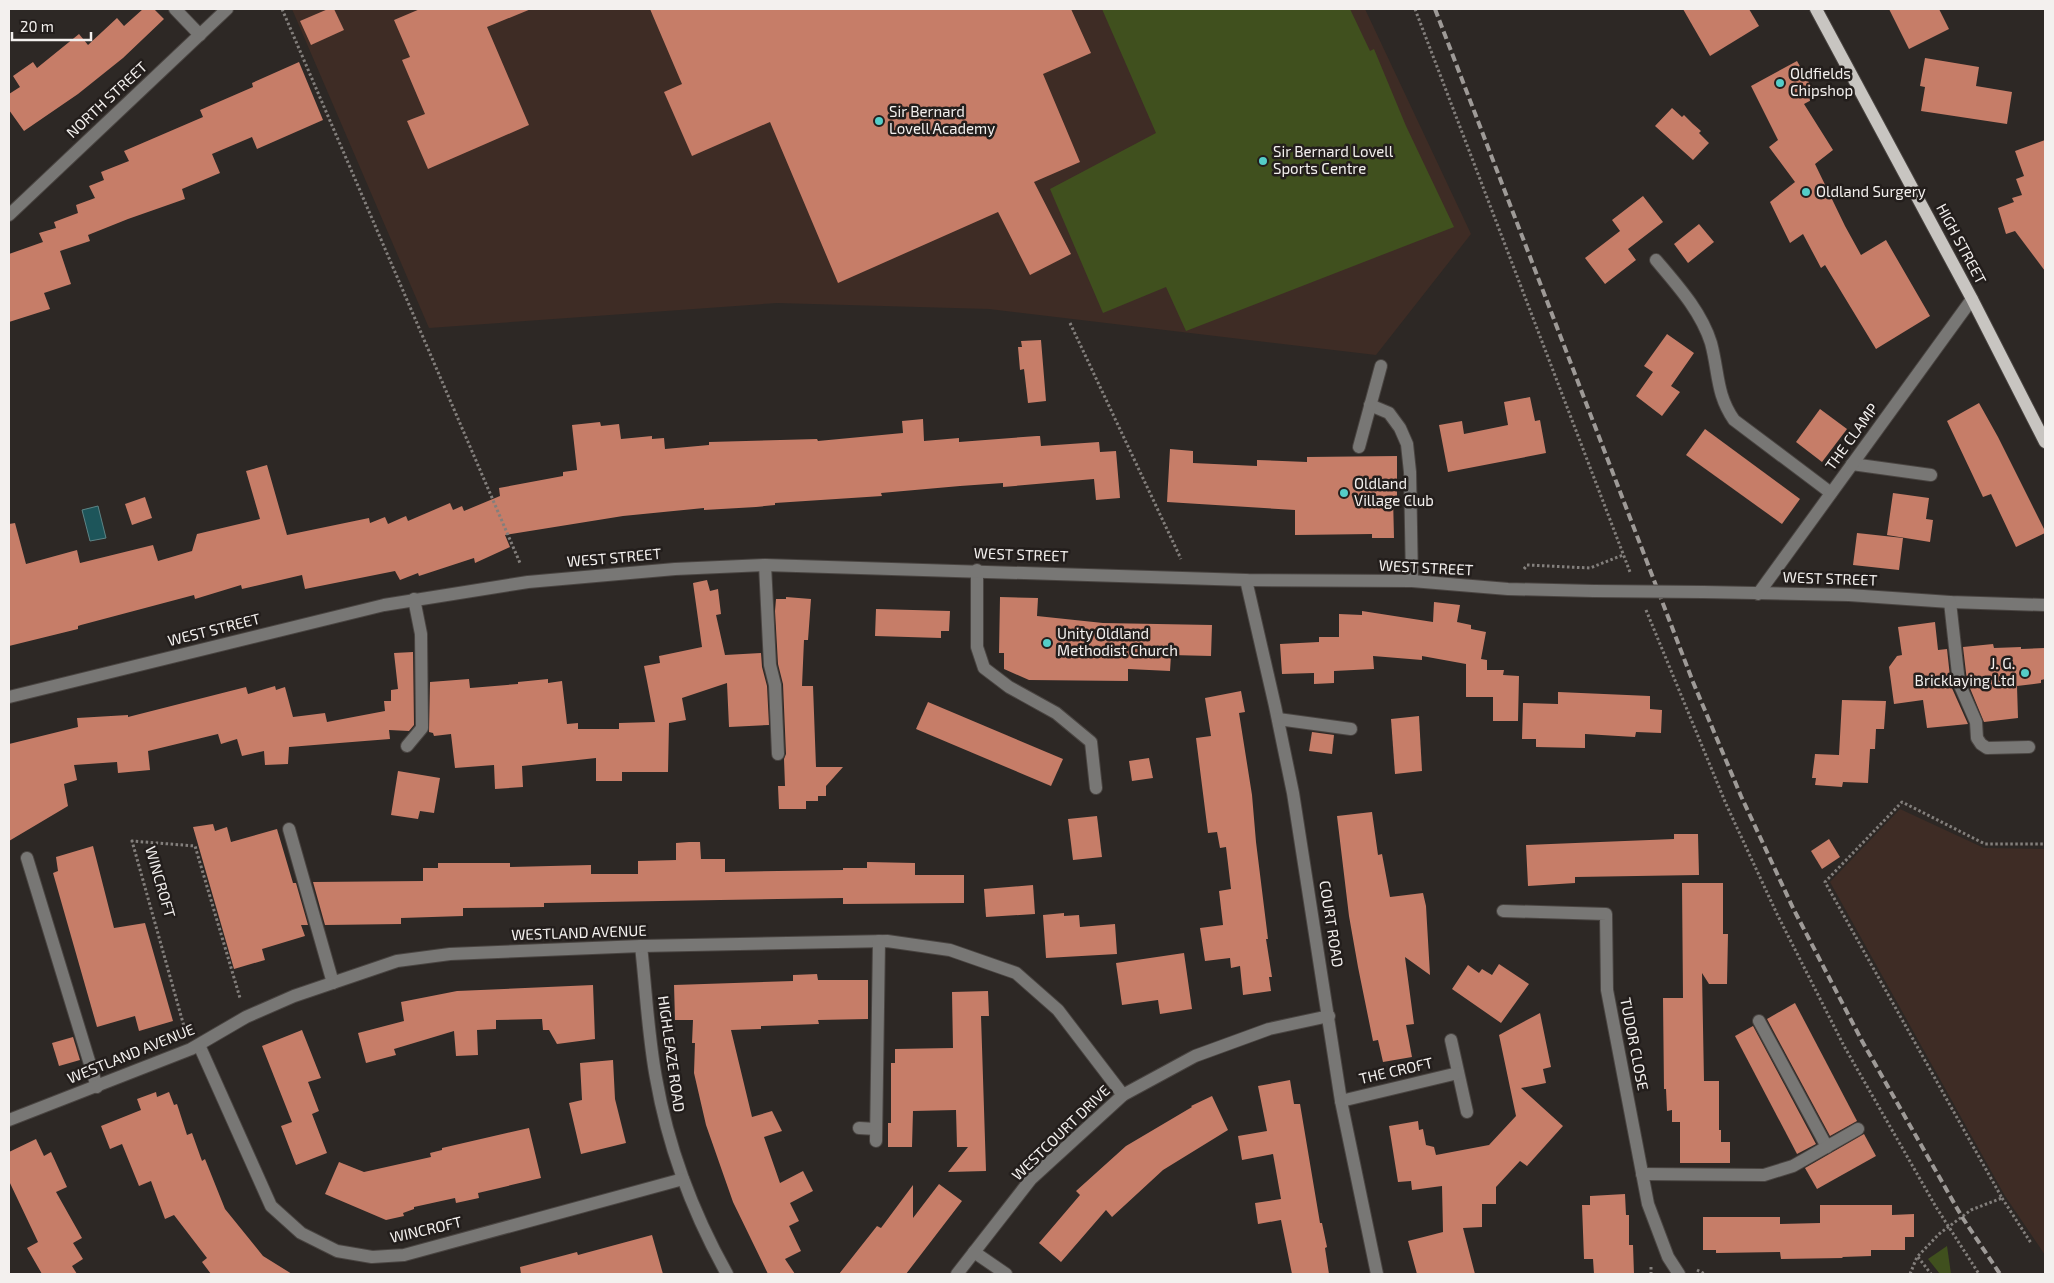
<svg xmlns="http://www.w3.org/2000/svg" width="2054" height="1283" viewBox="0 0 2054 1283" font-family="'Exo 2',sans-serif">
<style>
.education{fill:#3e2c25}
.green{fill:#40501e}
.water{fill:#1d555a;stroke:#5d8486}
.building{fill:#c67d68}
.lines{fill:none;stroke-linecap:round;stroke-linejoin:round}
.minor-casing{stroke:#494441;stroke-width:14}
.major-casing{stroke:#494441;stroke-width:14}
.path{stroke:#837f7c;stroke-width:3;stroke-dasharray:2.5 2.5;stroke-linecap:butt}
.minor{stroke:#787775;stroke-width:12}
.major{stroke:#c8c5c1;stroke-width:12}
.rail{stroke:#9e9a97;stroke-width:4;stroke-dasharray:8 4;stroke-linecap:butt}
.minor-bridge-casing{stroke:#494441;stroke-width:14;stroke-linecap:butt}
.minor-bridge{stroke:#787775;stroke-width:12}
.poi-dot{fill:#54cdc8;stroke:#231e1c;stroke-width:2}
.labels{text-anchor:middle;stroke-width:5;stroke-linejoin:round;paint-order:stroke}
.poi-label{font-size:15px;fill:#f3f0ee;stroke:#231e1c;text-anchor:start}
.street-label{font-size:15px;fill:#f3f0ee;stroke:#231e1c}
</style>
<rect width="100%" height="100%" fill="#2d2825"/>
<!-- education -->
<g class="education">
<polygon points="292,9 1365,9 1471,234 1376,355 989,309 777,303 429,328"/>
<polygon points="1900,809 1984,848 2045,849 2045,1255 2005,1196 1830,882"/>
</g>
<!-- green -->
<g class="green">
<polygon points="1102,9 1350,9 1370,51 1374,49 1406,126 1454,227 1186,331 1166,287 1103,313 1050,189 1156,133"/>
<polygon points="1947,1246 1951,1274 1940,1274 1928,1259"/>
</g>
<!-- water -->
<polygon class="water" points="98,506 106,538 90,541 82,510"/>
<!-- building -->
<g class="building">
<polygon points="143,9 154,9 164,19 123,58 78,94 24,131 9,110 9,94 20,87 13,76 33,62 37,68 79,34 88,45 117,18 124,26"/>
<polygon points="328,9 334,9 344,30 311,45 300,21"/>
<polygon points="420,9 531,9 487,27 529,125 428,169 407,121 425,114 402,60 410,57 394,20"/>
<polygon points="650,9 1071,9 1091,53 1043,74 1080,162 1034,182 1071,254 1030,275 998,212 838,283 770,122 692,156 664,92 682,84"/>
<polygon points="1683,9 1749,9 1759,26 1710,56"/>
<polygon points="1889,9 1939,9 1949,29 1909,49"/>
<polygon points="1925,58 1979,67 1976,86 2012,92 2007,124 1921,111 1925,87 1920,86"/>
<polygon points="1797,61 1817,97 1804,104 1833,150 1815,164 1845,226 1861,255 1886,240 1930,316 1876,349 1825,265 1821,268 1803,234 1790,243 1770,202 1795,182 1769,147 1778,140 1751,86"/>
<polygon points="299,62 323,120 257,149 252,137 212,154 220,173 182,189 185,199 128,219 88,235 90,241 60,251 71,284 44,293 50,309 9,322 9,254 43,242 39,233 56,228 54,222 78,213 76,205 95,198 89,186 104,180 101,172 129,161 124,151 203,117 200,110 253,87 252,83"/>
<polygon points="1672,108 1682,117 1684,115 1693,124 1701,131 1699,133 1709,143 1693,160 1655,126"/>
<polygon points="2045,140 2045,271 2015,231 2006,234 1998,208 2014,202 2012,198 2022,195 2016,179 2024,176 2015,151"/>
<polygon points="1643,196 1663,222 1628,249 1636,260 1605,284 1585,258 1620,231 1612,220"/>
<polygon points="1699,224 1714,242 1688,263 1674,244"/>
<polygon points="1667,334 1694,353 1671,386 1680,392 1662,416 1636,396 1653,372 1644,366"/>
<polygon points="1041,340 1046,401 1028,403 1024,369 1020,370 1018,347 1022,347 1021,341"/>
<polygon points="1530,397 1535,421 1540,420 1546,453 1448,472 1439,425 1462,421 1464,434 1508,425 1504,402"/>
<polygon points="1979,403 1998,437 2045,531 2045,533 2016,547 1991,494 1983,497 1947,421"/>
<polygon points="1820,409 1847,429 1822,462 1796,442"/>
<polygon points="923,419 924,441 959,438 959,442 1037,436 1040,436 1041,446 1099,442 1100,452 1116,451 1120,498 1096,500 1094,479 1003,487 1003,483 960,486 881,493 882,496 775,503 775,505 756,507 704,510 704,508 623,516 505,535 510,547 475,563 474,558 419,576 418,573 400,580 395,571 305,589 302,575 242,589 241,585 195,599 194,595 81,625 78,626 78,629 9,646 9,524 15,523 26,564 77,550 80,563 153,545 158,561 192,551 197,534 260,519 246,471 267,465 287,535 369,518 370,523 385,517 388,524 406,516 408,521 450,503 453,510 462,506 464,511 500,496 499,488 563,476 563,472 577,470 572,425 600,422 601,426 619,424 621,439 652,436 652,439 664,438 665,449 709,445 709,442 817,439 818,441 903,433 902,421"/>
<polygon points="1705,429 1800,499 1782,524 1686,455"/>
<polygon points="1170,449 1193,451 1193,463 1257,466 1257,460 1307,462 1307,457 1397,456 1397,497 1393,497 1394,538 1372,538 1372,534 1295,535 1295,510 1167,502"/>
<polygon points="1893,493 1929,498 1926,519 1933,520 1930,542 1887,535"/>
<polygon points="145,497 152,518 132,525 125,504"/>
<polygon points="1857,533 1903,538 1899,570 1853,565"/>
<polygon points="707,580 710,591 718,589 721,614 716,615 725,655 761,653 762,667 767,686 769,725 729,727 727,683 682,698 686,720 669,723 668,772 622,772 622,781 596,781 596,758 522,766 523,787 495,789 494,765 455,768 451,734 434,736 433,733 429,732 430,682 469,679 470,688 518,684 518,682 548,679 548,683 562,681 567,724 578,723 578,729 619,729 619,723 655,722 644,666 660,663 659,656 702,647 693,583"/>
<polygon points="786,597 811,599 808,640 804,640 802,686 813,686 816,767 843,767 826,786 826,796 818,796 818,801 806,801 806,809 779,809 778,786 785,786 784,759 786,754 783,684 778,664 775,611 776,599 786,599"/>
<polygon points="1000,597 1038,598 1037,616 1103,623 1212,625 1211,656 1171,655 1170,671 1128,669 1128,681 1029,680 1004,669 1004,653 999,653"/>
<polygon points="1434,602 1460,605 1457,622 1471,625 1471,629 1486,632 1481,659 1487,660 1487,670 1504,670 1503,675 1519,676 1518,721 1493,721 1493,697 1466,697 1466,664 1422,656 1422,660 1373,656 1374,669 1334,671 1334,683 1314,684 1314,673 1282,674 1280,644 1319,642 1319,637 1339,637 1339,614 1362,615 1362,611 1433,622"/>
<polygon points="876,609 950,611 949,631 941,631 941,638 875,636"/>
<polygon points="1935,622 1938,650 1947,649 1951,686 1968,724 1927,728 1923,700 1894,704 1889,667 1897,656 1902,655 1898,627"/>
<polygon points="1993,644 1994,648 2021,647 2021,649 2045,648 2045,679 2041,680 2041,683 2017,686 2018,718 1984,722 1967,681 1963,647"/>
<polygon points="413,652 414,725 409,731 389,730 390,739 289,747 288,764 265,765 264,751 242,756 237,739 221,744 218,734 148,751 150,770 118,773 117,762 74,765 77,780 64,784 68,806 9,841 9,744 78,727 77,718 128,715 128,717 246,687 248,694 275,686 276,690 285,687 293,717 325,713 327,722 385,711 384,701 391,701 391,690 398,689 394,653"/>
<polygon points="1241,691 1245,712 1239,713 1252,795 1256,842 1268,939 1266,939 1272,977 1269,977 1271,991 1243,995 1240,966 1231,968 1230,958 1205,961 1200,928 1223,925 1219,891 1231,889 1226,847 1220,848 1217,832 1208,833 1196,738 1211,736 1205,698"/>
<polygon points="1558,692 1650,696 1650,709 1662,710 1661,733 1636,732 1635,737 1585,734 1585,748 1536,747 1536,739 1522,739 1523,703 1558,704"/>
<polygon points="1842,700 1886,701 1884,729 1876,729 1875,749 1870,749 1868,783 1843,782 1842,787 1815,785 1816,778 1812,778 1815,754 1839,755"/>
<polygon points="928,702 1063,759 1051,786 916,729"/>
<polygon points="1419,716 1422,771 1395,774 1391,719"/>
<polygon points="1312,732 1334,735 1332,754 1309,751"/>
<polygon points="1149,758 1153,778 1132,781 1129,761"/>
<polygon points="398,771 440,778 434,813 420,811 418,819 391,815"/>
<polygon points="1372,812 1378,855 1382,854 1390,897 1423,893 1426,906 1430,975 1405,957 1414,1024 1406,1025 1412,1057 1383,1062 1378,1040 1373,1041 1358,967 1349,916 1337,816"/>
<polygon points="1097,816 1102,857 1073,860 1068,819"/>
<polygon points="213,824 215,831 227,827 231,842 277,829 293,883 296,883 308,925 301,925 305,936 262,949 265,960 234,969 193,827"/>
<polygon points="1674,834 1698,834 1699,875 1575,877 1575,883 1528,886 1526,845 1674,839"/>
<polygon points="1829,839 1840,857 1822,869 1811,851"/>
<polygon points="689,842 700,842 701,859 725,859 725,872 843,870 843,868 867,868 867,862 915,863 915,875 964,875 964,903 843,904 843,898 544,903 544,907 463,908 463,916 401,918 401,924 325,925 313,882 423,881 423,868 438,868 438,863 510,863 510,867 591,865 591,874 638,874 638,861 676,860 676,843"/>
<polygon points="93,846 114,928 145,923 173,1021 139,1031 135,1016 97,1027 53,873 58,871 56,857"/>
<polygon points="1682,883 1723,883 1723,934 1728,934 1727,984 1709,984 1702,973 1704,1081 1719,1081 1719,1130 1721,1130 1721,1142 1730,1142 1730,1163 1680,1163 1680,1122 1672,1122 1672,1110 1667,1111 1666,1089 1664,1089 1663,998 1683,998"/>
<polygon points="1033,885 1035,914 986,917 984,889"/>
<polygon points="1064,913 1064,916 1079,915 1080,927 1115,924 1117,954 1046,958 1043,915"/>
<polygon points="1184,953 1192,1009 1160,1014 1158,1000 1122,1005 1116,963"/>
<polygon points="1499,964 1529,984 1501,1023 1452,989 1468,965 1479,973 1482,969 1492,975"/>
<polygon points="817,974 818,980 868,980 868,1019 818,1020 819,1024 761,1026 761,1029 731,1030 752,1117 772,1111 782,1131 764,1137 780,1183 803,1171 813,1191 790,1203 799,1221 789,1226 801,1251 785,1259 795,1274 768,1274 733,1202 706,1125 694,1073 695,1043 692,1043 693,1020 675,1020 674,985 793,981 793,975"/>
<polygon points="593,985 595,1039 557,1044 549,1030 543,1030 542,1019 496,1020 496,1029 477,1030 478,1055 456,1056 454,1031 394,1049 396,1055 366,1063 358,1033 404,1021 401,1002 457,991"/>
<polygon points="988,991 989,1016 981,1016 986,1171 948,1172 968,1147 957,1147 956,1110 913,1111 912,1147 888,1147 888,1123 891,1123 891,1063 895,1063 895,1049 953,1048 952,992"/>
<polygon points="1795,1003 1857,1121 1830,1136 1767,1019"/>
<polygon points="1540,1013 1551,1067 1543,1069 1546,1083 1521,1088 1563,1126 1527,1166 1520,1161 1496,1187 1496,1204 1482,1204 1482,1227 1463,1228 1475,1274 1417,1274 1408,1241 1443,1232 1442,1186 1412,1190 1411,1181 1398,1182 1389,1126 1418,1121 1419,1130 1423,1129 1426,1145 1434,1147 1436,1155 1489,1145 1516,1116 1499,1035"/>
<polygon points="1753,1026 1816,1144 1797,1154 1735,1036"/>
<polygon points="302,1030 321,1078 308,1082 319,1111 312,1114 327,1153 296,1165 281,1126 292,1122 262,1046"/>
<polygon points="73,1037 80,1060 59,1066 52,1043"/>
<polygon points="613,1060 615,1099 626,1143 581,1154 569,1103 582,1100 580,1063"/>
<polygon points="1290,1080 1294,1104 1300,1104 1320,1223 1322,1223 1327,1247 1325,1248 1329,1274 1292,1274 1281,1220 1258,1224 1255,1203 1281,1199 1273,1154 1242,1160 1238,1136 1267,1131 1258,1086"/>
<polygon points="156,1092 157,1097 169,1092 174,1105 177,1104 187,1135 192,1133 202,1161 205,1159 225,1209 263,1256 292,1274 211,1274 202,1262 207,1258 174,1215 165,1219 151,1181 139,1186 122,1144 110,1149 101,1126 141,1110 137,1099"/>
<polygon points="1212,1096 1228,1130 1163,1170 1112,1217 1106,1210 1061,1262 1039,1243 1080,1195 1076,1191 1126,1146 1192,1107 1191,1106"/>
<polygon points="529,1128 541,1178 478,1193 479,1198 456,1203 455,1198 414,1207 414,1209 403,1213 404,1216 386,1220 325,1194 339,1162 364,1172 431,1157 430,1153 442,1150 442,1148"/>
<polygon points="1864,1134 1876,1156 1817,1189 1805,1168"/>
<polygon points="36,1139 44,1156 51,1152 67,1187 56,1192 82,1238 73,1243 83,1259 72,1266 77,1274 42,1274 27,1248 38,1242 9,1181 9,1152"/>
<polygon points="939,1184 962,1201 906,1274 839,1274 877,1226 881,1228 913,1185 913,1218"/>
<polygon points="1625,1194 1626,1215 1629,1215 1629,1245 1633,1245 1634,1274 1594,1274 1593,1259 1584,1259 1582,1205 1590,1205 1590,1196"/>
<polygon points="1820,1205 1892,1205 1892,1215 1914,1214 1914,1237 1905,1237 1905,1250 1871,1250 1871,1256 1842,1257 1843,1258 1781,1259 1780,1252 1716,1253 1716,1250 1703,1250 1703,1217 1780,1217 1780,1224 1820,1223"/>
<polygon points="652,1235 663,1274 521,1274 520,1267 577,1252 578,1255"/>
</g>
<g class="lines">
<!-- minor casing -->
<g class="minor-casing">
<g id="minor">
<polyline points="175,9 200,35"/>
<polyline points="9,215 227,9"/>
<path d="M1656,260C1677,285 1701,311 1711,343C1719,373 1716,394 1734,420L1831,493"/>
<polyline points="1370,405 1389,413 1400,428 1407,444 1410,472 1412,581"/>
<polyline points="1359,447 1381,366"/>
<polyline points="1852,464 1931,475"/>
<polyline points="765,565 770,665 775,685 778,754"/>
<polyline points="977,570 977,647 984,668 1009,687 1056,713 1091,742 1096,788"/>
<polyline points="1246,580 1275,706 1293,793 1341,1101 1377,1274"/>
<polyline points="1703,592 1849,595 1950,602 2045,605"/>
<polyline points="1758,594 1972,299"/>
<polyline points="1950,602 1959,683 1976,722 1977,738 1981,744 1987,748 2029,747"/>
<polyline points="9,697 384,605 528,582 675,569 765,565 1246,580 1412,581 1508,589 1594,591"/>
<polyline points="1278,719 1351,729"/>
<polyline points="407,746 422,728 421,634 414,599"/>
<polyline points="289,829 333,983"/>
<polyline points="27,858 97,1087"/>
<polyline points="1503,911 1606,914 1607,990 1648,1204 1668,1257 1679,1274"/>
<path d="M641,946C646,990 648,1035 656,1078C668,1147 693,1213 727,1274"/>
<polyline points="1759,1021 1827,1147"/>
<polyline points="1451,1040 1467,1112"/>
<polyline points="199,1045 271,1206 301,1233 337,1251 372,1257 404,1255 683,1179"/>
<polyline points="1341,1101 1458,1073"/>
<polyline points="9,1120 191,1049 246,1017 294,996 397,961 450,954 641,946 887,941 950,950 1016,973 1058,1010 1123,1095"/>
<polyline points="859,1128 876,1129"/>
<polyline points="876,1141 879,941"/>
<polyline points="1642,1174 1764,1175 1793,1166 1858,1129"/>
<polyline points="974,1252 1006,1274"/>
<polyline points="957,1274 1031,1179 1123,1095 1195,1056 1269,1029 1329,1016"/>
</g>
</g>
<!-- major casing -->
<g class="major-casing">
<polyline id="major" points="1816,9 1972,299 2045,442"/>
</g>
<!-- path -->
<g class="path">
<polyline points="282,9 520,563"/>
<polyline points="1415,9 1630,572"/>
<polyline points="1070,323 1181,559"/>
<polyline points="1524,569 1527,565 1590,568 1623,555"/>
<polyline points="1646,610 1726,804 1777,914 1844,1046 1936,1207 1979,1274"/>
<polyline points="185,1030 132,841 195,846 240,998"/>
<polyline points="2002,1198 2031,1243"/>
<polyline points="1918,1257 1931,1274"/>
<polyline points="1651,1267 1651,1274"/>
<polyline points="1697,1270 1705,1274"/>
<polyline points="1910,1274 1917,1257 1939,1234 1971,1210 2002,1198 1825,882 1902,802 1985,844 2045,844"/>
</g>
<!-- minor -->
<use href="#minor" class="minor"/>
<!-- major -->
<use href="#major" class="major"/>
<!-- rail -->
<polyline class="rail" points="1435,9 1693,682 1741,796 1793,908 1862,1041 1962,1217 2000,1274"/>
<!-- minor-bridge casing -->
<g class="minor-bridge-casing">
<polyline id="minor-bridge" points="1594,591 1703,592"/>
</g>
<!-- minor-bridge -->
<use href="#minor-bridge" class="minor-bridge"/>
</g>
<!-- markers -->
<g class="poi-dot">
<circle cx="1780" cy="83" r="5"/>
<circle cx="879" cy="121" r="5"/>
<circle cx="1263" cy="161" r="5"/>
<circle cx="1806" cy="192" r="5"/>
<circle cx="1344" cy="493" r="5"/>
<circle cx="1047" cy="643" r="5"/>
<circle cx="2025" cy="673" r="5"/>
</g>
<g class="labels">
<!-- poi labels -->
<g class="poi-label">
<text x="1790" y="79">Oldfields<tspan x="1790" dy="17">Chipshop</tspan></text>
<text x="889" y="117">Sir Bernard<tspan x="889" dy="17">Lovell Academy</tspan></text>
<text x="1273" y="157">Sir Bernard Lovell<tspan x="1273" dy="17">Sports Centre</tspan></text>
<text x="1816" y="197">Oldland Surgery</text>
<text x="1354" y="489">Oldland<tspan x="1354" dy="17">Village Club</tspan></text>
<text x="1057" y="639">Unity Oldland<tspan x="1057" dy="17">Methodist Church</tspan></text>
<text x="2015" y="669" text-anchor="end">J. G.<tspan x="2015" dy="17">Bricklaying Ltd</tspan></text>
</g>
<!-- street labels -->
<g class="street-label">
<text transform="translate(107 100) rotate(-43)" y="5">NORTH STREET</text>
<text transform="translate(1961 244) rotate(62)" y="5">HIGH STREET</text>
<text transform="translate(1852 437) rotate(-54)" y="5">THE CLAMP</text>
<text transform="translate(1021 555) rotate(2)" y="5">WEST STREET</text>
<text transform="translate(614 558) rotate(-5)" y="5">WEST STREET</text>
<text transform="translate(1426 568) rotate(3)" y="5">WEST STREET</text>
<text transform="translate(1830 579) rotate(2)" y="5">WEST STREET</text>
<text transform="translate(214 630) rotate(-14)" y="5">WEST STREET</text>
<text transform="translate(160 882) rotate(74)" y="5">WINCROFT</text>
<text transform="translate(1331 924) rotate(81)" y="5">COURT ROAD</text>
<text transform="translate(579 933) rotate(-2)" y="5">WESTLAND AVENUE</text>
<text transform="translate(1634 1044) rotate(79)" y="5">TUDOR CLOSE</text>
<text transform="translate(131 1054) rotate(-22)" y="5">WESTLAND AVENUE</text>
<text transform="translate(671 1054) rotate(82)" y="5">HIGHLEAZE ROAD</text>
<text transform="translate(1396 1071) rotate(-13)" y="5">THE CROFT</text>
<text transform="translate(1061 1133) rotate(-44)" y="5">WESTCOURT DRIVE</text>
<text transform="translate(426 1230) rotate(-13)" y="5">WINCROFT</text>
</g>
</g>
<!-- border -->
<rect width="2054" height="1283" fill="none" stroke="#f3f0ee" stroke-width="20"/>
<!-- scale -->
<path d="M12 32v8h79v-8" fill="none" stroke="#f3f0ee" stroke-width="2.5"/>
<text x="20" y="32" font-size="15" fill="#f3f0ee" stroke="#231e1c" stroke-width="4" paint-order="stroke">20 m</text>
</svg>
